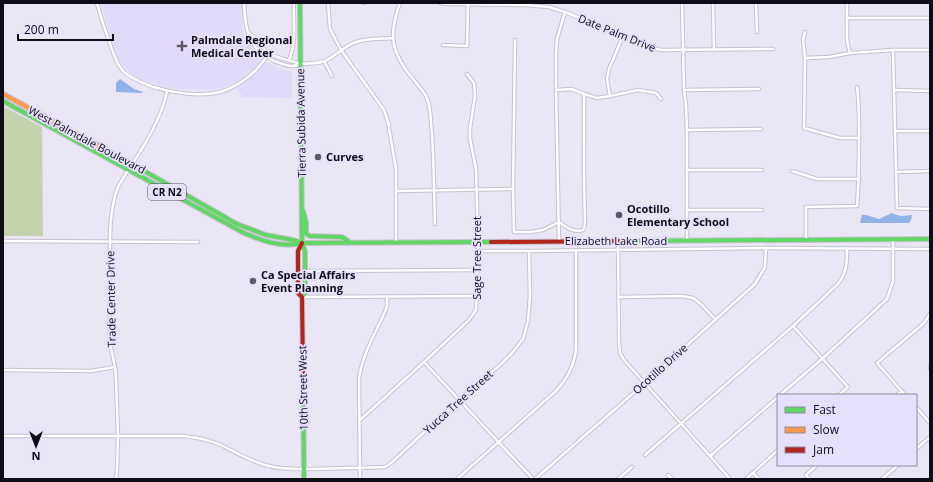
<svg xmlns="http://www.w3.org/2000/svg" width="933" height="482" viewBox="0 0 933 482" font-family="'Open Sans',sans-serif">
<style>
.built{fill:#e2daf9}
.green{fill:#c5d2ae}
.water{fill:#90b2e9}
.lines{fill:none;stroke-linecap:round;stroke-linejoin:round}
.stream{stroke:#90b2e9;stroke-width:1}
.street-casing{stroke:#c6c3d0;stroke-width:4.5}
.fast-casing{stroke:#c6c3d0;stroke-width:6}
.slow-casing{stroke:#c6c3d0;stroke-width:6}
.jam-casing{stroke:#c6c3d0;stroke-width:6}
.street{stroke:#fcfbfe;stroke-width:2.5}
.fast{stroke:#63d668;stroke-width:4}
.slow{stroke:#ff974d;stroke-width:4}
.jam{stroke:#b3261e;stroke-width:4}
.poi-dot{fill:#5c5865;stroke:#e7e0fc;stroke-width:1.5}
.labels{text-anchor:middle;stroke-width:3.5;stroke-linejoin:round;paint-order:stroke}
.shield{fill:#e7e0fc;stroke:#504c5c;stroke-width:1}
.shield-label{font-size:10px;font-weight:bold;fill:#0f0c17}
.street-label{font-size:11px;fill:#0f0c17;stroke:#e7e0fc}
.poi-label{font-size:11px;font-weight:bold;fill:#0f0c17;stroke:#e7e0fc;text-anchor:start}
</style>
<rect width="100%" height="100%" fill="#eae6f6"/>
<!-- built -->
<polygon class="built" points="100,3 242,3 243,28 246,39 254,52 261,58 270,64 284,70 292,72 292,98 243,97 233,84 221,88 209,90 179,89 158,85 146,81 132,75 123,66 117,56"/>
<!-- green -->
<polygon class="green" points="3,106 42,127 43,236 3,236"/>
<!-- water -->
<g class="water">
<polygon points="120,79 134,89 143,92 142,93 116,92 116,83"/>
<path d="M892,213C899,217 904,216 912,215L911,220L909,223H860L862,215H866L879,219Z"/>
</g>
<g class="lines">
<!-- stream -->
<polyline class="stream" points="928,479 930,478"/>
<!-- street casing -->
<g class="street-casing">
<g id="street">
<path d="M97,3C100,15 104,26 108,38C112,49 115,62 123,71C131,79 143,83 153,87C173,93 200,97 220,92C234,88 246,80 256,70C261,64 266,59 269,53"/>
<path d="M244,3C245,29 248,49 274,61C280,63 286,66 292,66C295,66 298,64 301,64C309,63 317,64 325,61C336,56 344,46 356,42C367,38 381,39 393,38"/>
<polyline points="328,3 330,29 341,50 384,110 388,122 396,169 396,242"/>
<polyline points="363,3 364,3"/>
<path d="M400,3C388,36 391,52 413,79C420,88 427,94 429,105C431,114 431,125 432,135C434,165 434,194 435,224"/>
<polyline points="440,3 446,4 527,5 549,7 565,12 649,47 661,50 773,49"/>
<polyline points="682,3 684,90 686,106 687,130 687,241"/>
<polyline points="713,3 714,50"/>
<polyline points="756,3 757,32"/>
<polyline points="847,3 847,40 850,53"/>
<polyline points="847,18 930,18"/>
<path d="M248,32C256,38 261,47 269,53C278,59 290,60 300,64"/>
<polyline points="805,32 803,40 805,58 804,128 840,138 859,138"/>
<path d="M515,40L513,189L514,232H531L543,230L559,222C566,227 573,233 583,230L585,225L584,177V94"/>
<polyline points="443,45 467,46 468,4"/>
<polyline points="893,50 897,208 930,209"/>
<polyline points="805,58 829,57 850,53 893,50 930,50"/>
<path d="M289,60C297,42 293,21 294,3"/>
<polyline points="324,61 332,76"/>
<polyline points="556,90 572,89 584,94 597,98 610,96 638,90 656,93 661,99"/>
<polyline points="684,90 759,89"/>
<polyline points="895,90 930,91"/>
<polyline points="610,96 607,79 609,69 623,36"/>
<polyline points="687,130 761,129"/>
<polyline points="895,131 930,131"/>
<polyline points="687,170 762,170"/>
<polyline points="792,171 817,179 859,179"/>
<polyline points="896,172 930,171"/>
<polyline points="396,191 513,189"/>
<polyline points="687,210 762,210"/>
<path d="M806,240V207L857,206C859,181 859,156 859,131C859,116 859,101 857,87"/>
<polyline points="3,241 198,242"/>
<polyline points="559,242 556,90 556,52 557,39 565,12"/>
<polyline points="618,242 619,343 620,353 624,360 710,456 730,479"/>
<polyline points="478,251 529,251 766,248 930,249"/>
<polyline points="305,271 477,270"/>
<polyline points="302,297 477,296"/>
<polyline points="619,297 682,296 693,298 701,304 715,319"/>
<polyline points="793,326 848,387 839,395"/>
<polyline points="424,362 533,479"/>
<polyline points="930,367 930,368"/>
<polyline points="3,370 91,371 115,367"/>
<polyline points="780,395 823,358 887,299 893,281 893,240"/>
<polyline points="897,395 902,391"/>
<polyline points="905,395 877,363 924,323 930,314"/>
<polyline points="916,407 930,423"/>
<polyline points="360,420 424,362 469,320 476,310 478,241 476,169 470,139 470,128 475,96 474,83 467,74"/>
<path d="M3,436H183C196,437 209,440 221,445C237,453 251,462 269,466C283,470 300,469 315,469C338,468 362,468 385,467L391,463L459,400L501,364L512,353L523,339L528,321L530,296L529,251"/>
<polyline points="916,449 930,437"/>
<path d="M645,455L793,326L837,285C847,273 847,263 847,248"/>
<polyline points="710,456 778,397"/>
<polyline points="753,473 759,479"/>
<polyline points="668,475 672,479"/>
<path d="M116,479L117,470L118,436L116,378L115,367L110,343V242C110,224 111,205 118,187C122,179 128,171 133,163C146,143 163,115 167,91"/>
<path d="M360,479L359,379C362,355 375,334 385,312L387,306V297"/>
<path d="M457,479L556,391C567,379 574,366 576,350V250"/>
<polyline points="535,479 645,383 755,284 765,267 766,248"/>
<polyline points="618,479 632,467"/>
<polyline points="746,479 778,450"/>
<polyline points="809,479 806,475 817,465"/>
<polyline points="882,479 898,465"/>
</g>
</g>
<!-- fast casing -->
<g class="fast-casing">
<g id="fast">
<polyline points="300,3 302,243 491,242"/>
<path d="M3,101L244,233C263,241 282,248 302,243"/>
<polyline points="118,156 237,224 266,235 293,240 302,243"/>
<polyline points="303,211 306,222 306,234 310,236 342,237 348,241"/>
<polyline points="633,241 930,239"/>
<polyline points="302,243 305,251 305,293 302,297"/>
<polyline points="303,373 304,479"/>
</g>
</g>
<!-- slow casing -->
<g class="slow-casing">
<polyline id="slow" points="3,94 118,156"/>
</g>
<!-- jam casing -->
<g class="jam-casing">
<g id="jam">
<polyline points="491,242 633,241"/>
<polyline points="302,243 298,251 298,293 302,297 303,373"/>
</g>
</g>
<!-- street -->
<use href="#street" class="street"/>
<!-- fast -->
<use href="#fast" class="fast"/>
<!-- slow -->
<use href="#slow" class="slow"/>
<!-- jam -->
<use href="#jam" class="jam"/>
</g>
<!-- markers -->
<g class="poi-dot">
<path d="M180 40h4v4h4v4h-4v4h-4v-4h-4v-4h4z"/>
<circle cx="318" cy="157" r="4"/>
<circle cx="619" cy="215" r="4"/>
<circle cx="253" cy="281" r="4"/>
</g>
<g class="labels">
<!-- shield labels -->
<rect class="shield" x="148" y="184" width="38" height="16" rx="3"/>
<g class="shield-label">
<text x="167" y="196">CR N2</text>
</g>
<!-- street labels -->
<g class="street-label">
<text transform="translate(617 33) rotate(22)" y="4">Date Palm Drive</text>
<text transform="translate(301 123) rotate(-91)" y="4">Tierra Subida Avenue</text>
<text transform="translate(87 140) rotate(28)" y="4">West Palmdale Boulevard</text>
<text x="616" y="245">Elizabeth Lake Road</text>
<text transform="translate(477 258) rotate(-90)" y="4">Sage Tree Street</text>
<text transform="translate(111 299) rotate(-91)" y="4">Trade Center Drive</text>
<text transform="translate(660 369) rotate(-42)" y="4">Ocotillo Drive</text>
<text transform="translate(303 388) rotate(-91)" y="4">10th Street West</text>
<text transform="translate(458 402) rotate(-42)" y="4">Yucca Tree Street</text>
</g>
<!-- poi labels -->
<g class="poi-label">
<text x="191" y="44">Palmdale Regional<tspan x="191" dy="13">Medical Center</tspan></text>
<text x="326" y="161">Curves</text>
<text x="627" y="213">Ocotillo<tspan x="627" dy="13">Elementary School</tspan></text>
<text x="261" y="279">Ca Special Affairs<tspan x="261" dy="13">Event Planning</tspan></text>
</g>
</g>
<!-- border -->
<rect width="933" height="482" fill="none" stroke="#0f0c17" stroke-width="8"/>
<!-- legend -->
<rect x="777" y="394" width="140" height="72" fill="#e7e0fc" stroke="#918ba0"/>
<rect x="785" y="407" width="20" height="6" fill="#63d668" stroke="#918ba0"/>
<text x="813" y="414" font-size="12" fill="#0f0c17">Fast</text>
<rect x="785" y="427" width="20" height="6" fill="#ff974d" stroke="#918ba0"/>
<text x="813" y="434" font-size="12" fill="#0f0c17">Slow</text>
<rect x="785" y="447" width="20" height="6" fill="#b3261e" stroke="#918ba0"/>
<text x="813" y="454" font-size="12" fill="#0f0c17">Jam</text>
<!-- north arrow -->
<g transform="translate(36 446) rotate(180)" stroke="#e7e0fc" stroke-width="3" paint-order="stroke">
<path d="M0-3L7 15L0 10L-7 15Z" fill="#0f0c17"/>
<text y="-6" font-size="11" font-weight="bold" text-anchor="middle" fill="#0f0c17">N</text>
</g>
<!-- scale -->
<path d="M18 34v6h95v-6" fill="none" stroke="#0f0c17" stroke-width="2"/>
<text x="24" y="34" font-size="12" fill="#0f0c17" stroke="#e7e0fc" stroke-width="3" paint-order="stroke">200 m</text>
</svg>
